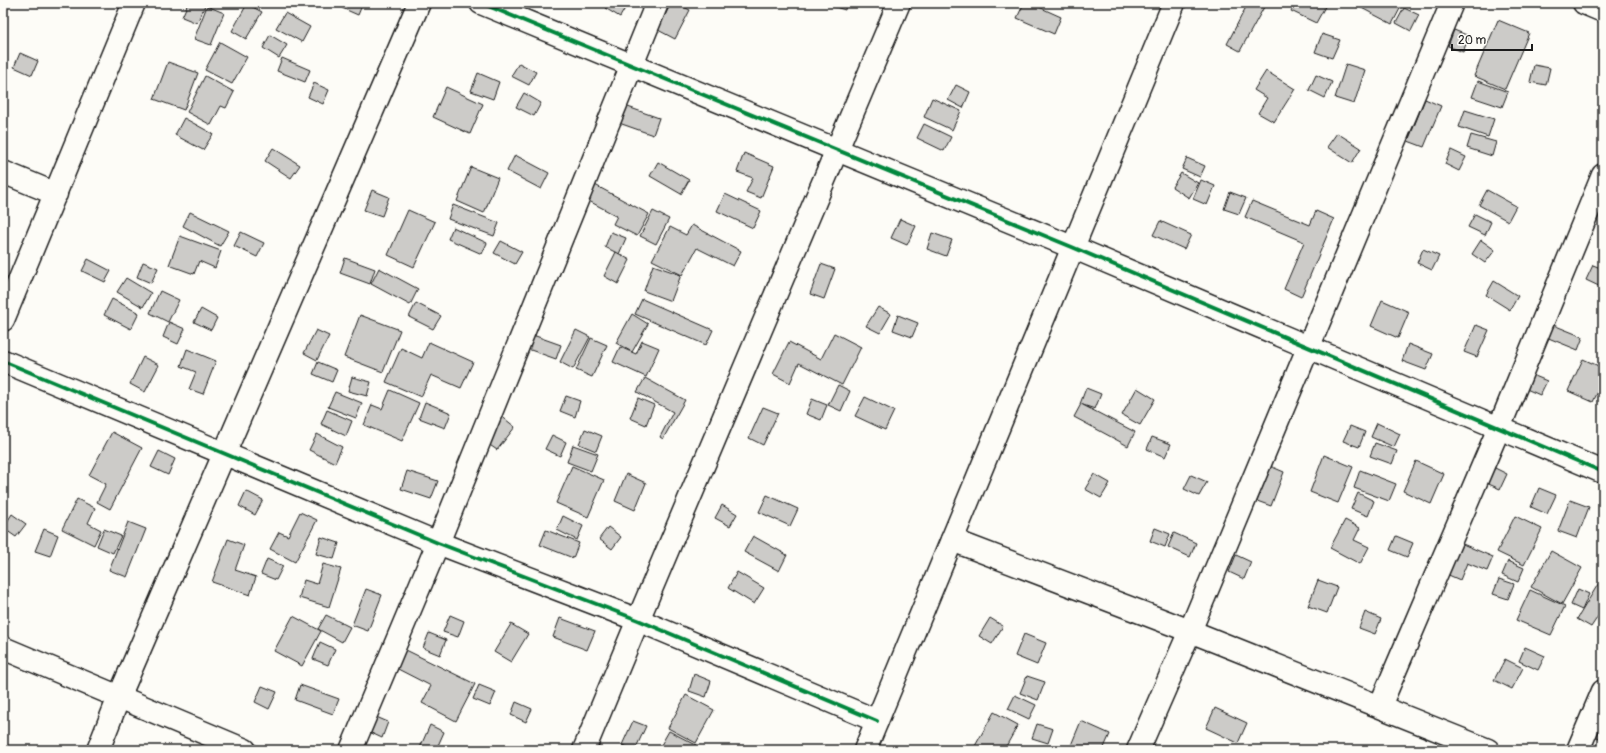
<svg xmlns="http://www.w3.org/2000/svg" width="1606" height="753" viewBox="0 0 1606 753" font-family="Pangolin,sans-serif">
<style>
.building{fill:#cccbc8;stroke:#1c1c1c}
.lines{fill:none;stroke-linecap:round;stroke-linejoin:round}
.street-casing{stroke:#1c1c1c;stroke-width:25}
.street{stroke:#fdfcf7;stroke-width:22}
.cycleway-casing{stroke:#fdfcf7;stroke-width:6}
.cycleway{stroke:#00873e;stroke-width:4}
</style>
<rect width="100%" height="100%" fill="#fdfcf7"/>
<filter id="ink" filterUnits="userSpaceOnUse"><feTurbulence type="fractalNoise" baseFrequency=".025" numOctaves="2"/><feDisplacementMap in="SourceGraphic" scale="8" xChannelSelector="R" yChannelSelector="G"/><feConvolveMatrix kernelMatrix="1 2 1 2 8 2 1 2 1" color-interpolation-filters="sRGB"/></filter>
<g filter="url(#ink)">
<!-- building -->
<g class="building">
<polygon points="188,3 206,3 197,23 182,17"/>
<polygon points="344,3 363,3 358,15 342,8"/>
<polygon points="608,3 628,3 620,17 605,8"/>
<polygon points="671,3 675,3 690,10 675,39 658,30"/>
<polygon points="822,3 846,3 845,10"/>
<polygon points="1024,3 1030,3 1061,17 1054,34 1017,18"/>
<polygon points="1248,3 1257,3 1264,7 1240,51 1227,44"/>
<polygon points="1295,3 1327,3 1316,23 1291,11"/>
<polygon points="1352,3 1403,3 1392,24"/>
<polygon points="247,4 262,12 246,39 232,31"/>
<polygon points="207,6 224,13 211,45 194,39"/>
<polygon points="1404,8 1419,15 1411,31 1396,23"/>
<polygon points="285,13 310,27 302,42 276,28"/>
<polygon points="1498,20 1529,33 1505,89 1474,76"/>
<polygon points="1454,30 1469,36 1463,52 1448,46"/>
<polygon points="1322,34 1340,40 1332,58 1315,52"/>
<polygon points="270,35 287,45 279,58 263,48"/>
<polygon points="220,42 247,57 232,84 205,70"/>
<polygon points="20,53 38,61 32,75 14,67"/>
<polygon points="282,58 310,70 305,82 277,71"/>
<polygon points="168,62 198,73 184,110 154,99"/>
<polygon points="519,63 536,72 529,85 511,76"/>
<polygon points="1346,64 1365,70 1354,104 1335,98"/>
<polygon points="1534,65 1550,68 1546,85 1530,82"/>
<polygon points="1266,71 1295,89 1274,122 1258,113 1267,98 1254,90"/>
<polygon points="478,73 499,82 493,99 471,91"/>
<polygon points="1316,75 1332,82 1325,98 1309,90"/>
<polygon points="205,76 234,92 226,108 221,106 211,125 187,112"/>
<polygon points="1478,81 1508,92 1502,107 1472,97"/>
<polygon points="314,83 329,90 323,104 308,97"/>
<polygon points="956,85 970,92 963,108 948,100"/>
<polygon points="446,87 483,104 470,134 433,117"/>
<polygon points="524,93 541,103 534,116 516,107"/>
<polygon points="932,98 961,111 952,130 924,117"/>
<polygon points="1425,99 1441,106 1424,147 1408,141"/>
<polygon points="625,106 659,118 653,135 619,123"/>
<polygon points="1465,110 1494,119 1488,137 1459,127"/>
<polygon points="184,118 213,134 203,150 175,135"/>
<polygon points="924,124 951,137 944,151 917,138"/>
<polygon points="1337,133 1361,148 1352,163 1327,147"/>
<polygon points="1471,135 1496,142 1492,156 1467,148"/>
<polygon points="273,148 300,165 291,178 265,161"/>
<polygon points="1451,150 1466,157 1459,171 1445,164"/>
<polygon points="744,153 774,166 761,198 746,192 753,178 737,172"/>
<polygon points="515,155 549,173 541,189 507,171"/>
<polygon points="1187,158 1205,166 1200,177 1182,169"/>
<polygon points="658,162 689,180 681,194 650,176"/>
<polygon points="471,167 498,178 484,213 457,201"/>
<polygon points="1181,173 1198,183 1189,198 1172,187"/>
<polygon points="1201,180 1215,186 1207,205 1193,199"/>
<polygon points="595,185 649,214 637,236 613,224 617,216 587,200"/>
<polygon points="372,190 389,197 382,216 364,210"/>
<polygon points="1487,190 1516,206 1508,221 1479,205"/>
<polygon points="1230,192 1246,198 1239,214 1224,209"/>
<polygon points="725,194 761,211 753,228 717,211"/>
<polygon points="1252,201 1310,225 1316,211 1334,219 1301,297 1284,289 1304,242 1245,217"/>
<polygon points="453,205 499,223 494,236 448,219"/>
<polygon points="408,210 435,222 414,267 388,255"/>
<polygon points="653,211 669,219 656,244 640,236"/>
<polygon points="190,212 229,231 220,246 183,226"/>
<polygon points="1475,214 1491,222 1485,235 1468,227"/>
<polygon points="900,219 916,226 907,245 891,238"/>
<polygon points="1160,221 1191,235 1184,249 1153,235"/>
<polygon points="692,225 741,251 733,266 697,248 682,275 652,260 670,227 686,235"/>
<polygon points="453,227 487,243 482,254 448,239"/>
<polygon points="241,232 264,243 257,257 234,246"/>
<polygon points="611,232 626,238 619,254 605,247"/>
<polygon points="932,233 952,240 946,256 927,249"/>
<polygon points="180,236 221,251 215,268 199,261 194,274 169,265"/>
<polygon points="1481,240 1495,250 1485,263 1472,254"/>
<polygon points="501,241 522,252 515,264 494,253"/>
<polygon points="1423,249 1439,256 1432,270 1417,263"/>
<polygon points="616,252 630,260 618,284 604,276"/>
<polygon points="345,258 375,269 370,284 340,273"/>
<polygon points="88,259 111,271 105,282 82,271"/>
<polygon points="143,262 158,268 151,283 137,277"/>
<polygon points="821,264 835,269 824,299 810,294"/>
<polygon points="653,265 681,275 671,301 644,291"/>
<polygon points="1593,265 1603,269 1603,288 1586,280"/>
<polygon points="379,268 418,289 410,305 371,284"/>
<polygon points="126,278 151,293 143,307 117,292"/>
<polygon points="1494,281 1518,296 1510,310 1486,295"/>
<polygon points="160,291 179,300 168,322 150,313"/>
<polygon points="112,299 139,313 131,329 104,315"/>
<polygon points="642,299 713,330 706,345 635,314"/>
<polygon points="1382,300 1409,312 1398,338 1371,326"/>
<polygon points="416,303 441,316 433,329 409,317"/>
<polygon points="878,307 891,314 880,333 866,326"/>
<polygon points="201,309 217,318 211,330 194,322"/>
<polygon points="632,314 648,324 632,352 616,343"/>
<polygon points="360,315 400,330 383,372 344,357"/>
<polygon points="898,315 918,323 912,337 893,330"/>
<polygon points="169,322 185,329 178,344 163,337"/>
<polygon points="1551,324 1583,337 1578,350 1546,337"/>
<polygon points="1476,325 1489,330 1477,357 1464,352"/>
<polygon points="316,330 329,336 317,360 304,353"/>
<polygon points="576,330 590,337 573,369 560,362"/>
<polygon points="834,333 861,347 842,385 799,363 790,383 773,374 789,342 821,359"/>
<polygon points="530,334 561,345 556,359 525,348"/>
<polygon points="591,338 607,345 592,377 576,370"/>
<polygon points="642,341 659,348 646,377 613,362 620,347 636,354"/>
<polygon points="429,342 473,362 461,388 431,375 421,397 386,382 401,348 422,358"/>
<polygon points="1408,344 1433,354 1426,370 1402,361"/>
<polygon points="187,349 216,361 203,394 189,389 196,372 181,366"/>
<polygon points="143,357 159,365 145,392 130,384"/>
<polygon points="1583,359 1603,368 1603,386 1601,385 1593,402 1568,391"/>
<polygon points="318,362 337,370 332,382 313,374"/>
<polygon points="1530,374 1547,381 1540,395 1524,388"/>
<polygon points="352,377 371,382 367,396 348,391"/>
<polygon points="645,378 685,400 663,439 660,437 673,412 637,392"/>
<polygon points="838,385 850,391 841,411 828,405"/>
<polygon points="1086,388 1101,394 1095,409 1080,404"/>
<polygon points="1137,388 1155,399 1140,425 1122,415"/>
<polygon points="390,390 419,403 402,441 364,425 372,405 382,409"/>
<polygon points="335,392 362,403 356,418 328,407"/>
<polygon points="566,396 580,401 575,417 560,411"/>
<polygon points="865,397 894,411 885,430 855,416"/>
<polygon points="638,398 654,405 646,425 630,418"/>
<polygon points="812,399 827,405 821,420 806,414"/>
<polygon points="425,402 451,413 445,428 419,418"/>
<polygon points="1081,404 1135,432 1128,446 1074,417"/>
<polygon points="763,407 778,413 763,445 749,438"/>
<polygon points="327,410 352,421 346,436 321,424"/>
<polygon points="500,415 515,427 497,450 481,439"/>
<polygon points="1377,423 1400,434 1394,447 1371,437"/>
<polygon points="1350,426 1365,432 1359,447 1343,441"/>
<polygon points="585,429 602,436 596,451 579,444"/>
<polygon points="112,432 142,448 110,509 97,502 106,484 89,475"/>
<polygon points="317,434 342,447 335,463 309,450"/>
<polygon points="552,435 566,442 560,456 545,449"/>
<polygon points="1152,437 1171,444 1165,457 1147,449"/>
<polygon points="1375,443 1397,451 1392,464 1370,456"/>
<polygon points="573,445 598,454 591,471 567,462"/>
<polygon points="159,451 175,459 168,475 151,467"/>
<polygon points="1324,455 1353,467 1338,503 1310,492"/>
<polygon points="1416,461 1444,474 1431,504 1403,491"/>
<polygon points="572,466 604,480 588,517 556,503"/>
<polygon points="1270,466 1284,472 1271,506 1257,501"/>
<polygon points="1491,466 1507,474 1500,489 1484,482"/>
<polygon points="1360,470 1396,484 1389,501 1354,488"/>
<polygon points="407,471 438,481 431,499 401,489"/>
<polygon points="626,474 646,483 635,510 615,501"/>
<polygon points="1094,474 1110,483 1101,498 1085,489"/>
<polygon points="1191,475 1207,482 1199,496 1184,489"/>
<polygon points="1539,488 1556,495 1547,514 1531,507"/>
<polygon points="246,491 263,500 255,515 239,506"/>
<polygon points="1358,493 1374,501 1368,516 1351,509"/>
<polygon points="767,495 798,509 790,526 759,512"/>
<polygon points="77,499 95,508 88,523 101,530 94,545 62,529"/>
<polygon points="1570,500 1589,507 1577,538 1558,531"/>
<polygon points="722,505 737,514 730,526 715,518"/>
<polygon points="300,512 317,520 295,562 270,549 279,532 288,536"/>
<polygon points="12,514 26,524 16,537 3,528"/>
<polygon points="563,516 583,526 577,540 557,530"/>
<polygon points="1515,516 1542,529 1524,565 1497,552"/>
<polygon points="1345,520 1360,528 1354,540 1369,547 1360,564 1330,548"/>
<polygon points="128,522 146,529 127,577 109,570"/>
<polygon points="608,527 621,537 612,549 599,539"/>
<polygon points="1155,528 1170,534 1165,547 1150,541"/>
<polygon points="44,529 58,535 50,556 35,551"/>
<polygon points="104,529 121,536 113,553 97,546"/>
<polygon points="546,530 579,543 573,558 540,545"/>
<polygon points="1174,533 1196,543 1190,557 1168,547"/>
<polygon points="753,536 787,555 779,571 744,552"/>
<polygon points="1396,536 1413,543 1407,557 1390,550"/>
<polygon points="321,537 339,543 334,559 316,554"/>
<polygon points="228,539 244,545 235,570 256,577 250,595 212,582"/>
<polygon points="1458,542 1493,557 1487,571 1467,563 1460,580 1444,573"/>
<polygon points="1551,551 1582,568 1562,604 1531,587"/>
<polygon points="1236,555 1251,562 1244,579 1229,572"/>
<polygon points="267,559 283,566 276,580 261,574"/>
<polygon points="1508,561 1524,568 1518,582 1502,575"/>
<polygon points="323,564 341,569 329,607 299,598 304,580 317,584"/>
<polygon points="737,572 764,588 754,604 728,588"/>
<polygon points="1603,576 1603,609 1591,627 1577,619"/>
<polygon points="1499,579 1514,584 1508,599 1493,594"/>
<polygon points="1318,580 1337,587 1327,613 1308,606"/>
<polygon points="366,589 382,595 368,631 352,625"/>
<polygon points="1578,589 1589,594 1582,610 1571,605"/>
<polygon points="1530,590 1565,606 1551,635 1516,620"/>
<polygon points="1365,612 1381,619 1375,634 1359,628"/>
<polygon points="326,615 350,627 342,642 318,629"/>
<polygon points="450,615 464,621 458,637 443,632"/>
<polygon points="293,616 321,631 302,666 274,651"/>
<polygon points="560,618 595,631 587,650 553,637"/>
<polygon points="990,618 1003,626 992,644 979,636"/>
<polygon points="511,624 528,634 511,662 494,652"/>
<polygon points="429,633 446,640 440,655 423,648"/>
<polygon points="1024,634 1046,643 1037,665 1015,656"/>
<polygon points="320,642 335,649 328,665 313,659"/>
<polygon points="1525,647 1545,656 1538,670 1519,661"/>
<polygon points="404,649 475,684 456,721 422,703 431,686 394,667"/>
<polygon points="1505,659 1523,668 1512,689 1494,680"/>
<polygon points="694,674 711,681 706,697 689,691"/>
<polygon points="1027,676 1045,682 1038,700 1020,693"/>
<polygon points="300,685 339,699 333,714 295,700"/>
<polygon points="479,685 496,692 490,706 473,699"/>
<polygon points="262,686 277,692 269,709 255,702"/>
<polygon points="686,695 714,710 696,743 668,728"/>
<polygon points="1015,695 1036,705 1029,719 1008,709"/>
<polygon points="516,702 532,709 526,722 511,715"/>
<polygon points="1215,708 1247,723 1238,743 1206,728"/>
<polygon points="994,712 1018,725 1004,750 982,750 975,746"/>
<polygon points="1603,714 1603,740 1593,735"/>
<polygon points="374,716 388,722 382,738 367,731"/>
<polygon points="633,721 646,726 635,750 622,745"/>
<polygon points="1081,721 1110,734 1103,750 1069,750"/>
<polygon points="1037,724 1053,729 1048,743 1032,738"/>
<polygon points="430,725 444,732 436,750 419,750"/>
<polygon points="669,731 696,745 693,750 670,750 661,745"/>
</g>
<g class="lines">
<!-- street casing -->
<g class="street-casing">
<g id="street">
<polyline points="481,3 1072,247 1603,472"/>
<polyline points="1584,3 1603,11"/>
<polyline points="3,172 56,194"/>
<polyline points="3,320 134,3"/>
<polyline points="3,361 438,543 638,620 877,721"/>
<polyline points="952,540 1190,631 1488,750"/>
<polyline points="3,648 245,750"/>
<polyline points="1380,706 1499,428 1603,175"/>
<polyline points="98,750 119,697 419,3"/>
<polyline points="351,750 438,543 657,3"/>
<polyline points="584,750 638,620 899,3"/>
<polyline points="865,750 1174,3"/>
<polyline points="1138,750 1190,631 1452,3"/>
<polyline points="1578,750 1603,691"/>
</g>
</g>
<!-- street -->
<use href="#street" class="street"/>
<!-- cycleway casing -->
<g class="cycleway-casing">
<g id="cycleway">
<polyline points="481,3 1072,247 1603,472"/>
<polyline points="3,361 438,543 638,620 877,721"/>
</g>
</g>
<!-- cycleway -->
<use href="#cycleway" class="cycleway"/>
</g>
</g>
<!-- margin -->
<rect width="1606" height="753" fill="none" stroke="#fdfcf7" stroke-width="16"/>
<rect x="8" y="8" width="1590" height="737" fill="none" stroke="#1c1c1c" stroke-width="1.5" filter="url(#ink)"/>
<!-- scale -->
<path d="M1452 44v6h80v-6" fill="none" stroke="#1c1c1c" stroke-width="2"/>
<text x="1458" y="44" font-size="12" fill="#1c1c1c" stroke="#fdfcf7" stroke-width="3" paint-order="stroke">20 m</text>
</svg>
